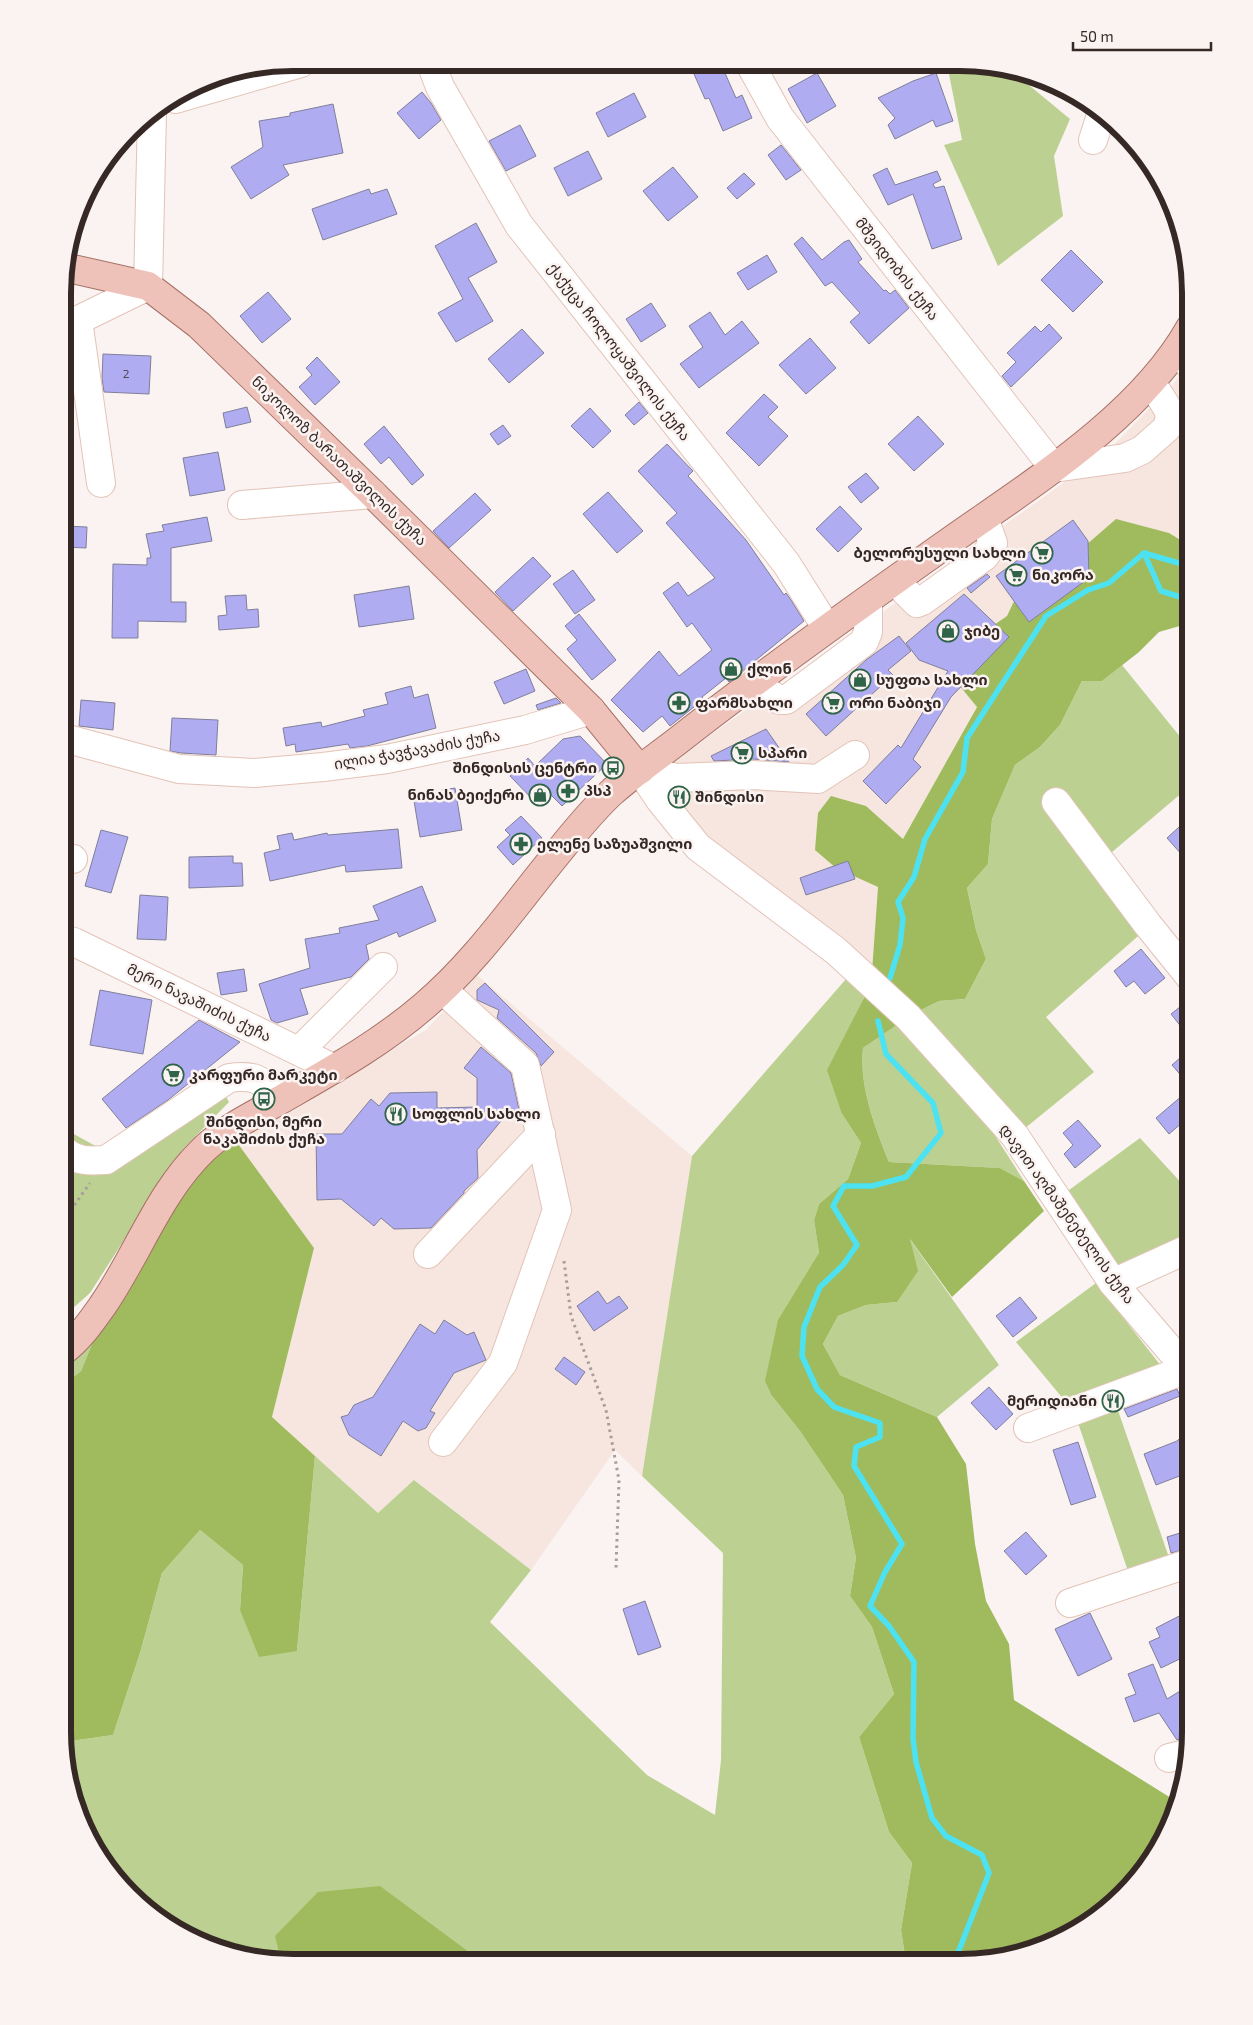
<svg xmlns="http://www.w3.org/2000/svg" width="1253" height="2025" viewBox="0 0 1253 2025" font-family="'Exo 2','Noto Sans Georgian',sans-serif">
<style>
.built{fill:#f6e6df}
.green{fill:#bcd191}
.forest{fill:#a0bb5e}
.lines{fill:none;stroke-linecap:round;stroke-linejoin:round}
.stream{stroke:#4de2f1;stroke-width:5.5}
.building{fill:#b0acf2;stroke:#807f9a}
.minor-casing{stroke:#e3c3b7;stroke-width:30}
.major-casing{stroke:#a77267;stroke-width:30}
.path{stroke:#a79d9b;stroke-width:3;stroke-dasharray:2.5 4;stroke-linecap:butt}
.minor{stroke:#fff;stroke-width:28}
.major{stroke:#efc2b9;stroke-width:28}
.labels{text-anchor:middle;stroke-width:5;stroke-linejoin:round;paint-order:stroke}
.number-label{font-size:12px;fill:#544a58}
.street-label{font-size:15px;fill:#362925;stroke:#faf3f1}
.poi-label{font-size:15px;font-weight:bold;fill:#362925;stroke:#faf3f1;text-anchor:start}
.rim{fill:none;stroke:#362925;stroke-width:6}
</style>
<rect width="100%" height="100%" fill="#faf3f1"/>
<!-- built -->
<g class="built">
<polygon points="1190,357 1190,542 1187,544 1168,533 1078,552 1016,597 1007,616 988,629 977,706 903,839 866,806 836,868 878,887 872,971 703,838 666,786 666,767 1108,451 1175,382"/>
<polygon points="477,975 692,1156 642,1476 615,1450 531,1570 415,1480 378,1513 272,1417 314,1248 233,1137 285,1110 426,1030"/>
</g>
<!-- green -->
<g class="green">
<polygon points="947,64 990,65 1037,77 1030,86 1070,119 1054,156 1063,216 998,266 944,145 962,140"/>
<polygon points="1122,665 1190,749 1190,786 1105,858 1145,930 1046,1017 1094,1072 1024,1129 919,1011 939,1001 965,999 986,959 976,930 967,888 988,864 992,819 1015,765 1040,747 1060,725 1082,681 1102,681"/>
<polygon points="846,979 865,996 848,1032 842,1114 861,1143 848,1179 819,1204 814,1220 819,1253 772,1396 800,1431 843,1495 856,1558 850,1596 872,1627 894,1694 859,1737 889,1832 912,1863 901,1930 906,1962 488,1961 477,1958 276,1936 281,1961 263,1961 205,1945 153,1915 110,1872 80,1820 64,1742 113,1735 140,1653 162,1573 200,1530 243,1565 240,1610 297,1651 315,1456 378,1513 414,1480 531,1570 490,1622 647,1775 715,1815 721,1760 723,1553 642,1476 692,1156"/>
<path d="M897,1025L944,1071L985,1120L1024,1181L1000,1168L889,1162C875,1127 859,1087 863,1048Z"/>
<polygon points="215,1078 229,1102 182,1150 90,1293 63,1317 63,1128 110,1154"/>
<polygon points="1140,1138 1186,1188 1190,1186 1190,1242 1115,1276 1065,1193"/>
<polygon points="909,1238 999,1365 937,1417 840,1375 823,1344 838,1316 866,1305 897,1302"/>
<polygon points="1096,1283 1165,1371 1070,1407 1016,1342"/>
<polygon points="94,1339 81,1371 63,1385 63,1367"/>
<polygon points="1113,1396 1173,1569 1132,1583 1074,1411"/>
</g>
<!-- forest -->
<g class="forest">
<polygon points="1116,519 1169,533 1187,544 1190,542 1190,623 1159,632 1139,652 1102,681 1082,681 1060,725 1040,747 1015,765 992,819 988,864 967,888 976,930 986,959 965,999 939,1001 919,1011 872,971 878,887 836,868 815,850 818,813 831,796 866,806 903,839 977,707 959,685 988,629 1007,616 1016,597 1078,552"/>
<path d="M865,996L897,1025L863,1048C859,1087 875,1127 889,1162L1000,1168L1024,1181L1044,1211L952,1297L910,1239L918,1271L897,1302L866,1305L838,1316L823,1344L840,1375L937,1417L966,1464L975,1544L986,1601L1009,1644L1014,1700L1179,1803L1143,1872L1100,1915L1048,1945L960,1962H906L901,1930L912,1863L889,1832L859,1737L894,1694L872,1627L850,1596L856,1558L843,1495L800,1431L772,1396L765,1381L778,1320L819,1253L814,1220L819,1204L848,1179L861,1143L842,1114L827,1070Z"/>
<polygon points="233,1137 314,1248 272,1417 315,1456 297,1651 259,1657 240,1610 243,1565 200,1530 162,1573 140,1653 113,1735 64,1742 63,1732 63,1385 81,1371 94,1339 181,1189"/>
<polygon points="380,1886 477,1958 488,1961 281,1961 275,1936 318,1892"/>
</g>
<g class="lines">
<!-- stream -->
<g class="stream">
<polyline points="1144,553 1182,564 1190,562"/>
<polyline points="890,978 900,945 903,918 898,902 914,877 925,839 963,772 967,738 1046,616 1088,590 1109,583 1144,553 1161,591 1190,600"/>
<polyline points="878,1021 886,1054 933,1103 941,1133 906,1177 872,1186 844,1186 833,1206 857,1245 843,1265 820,1287 804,1327 802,1356 817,1389 834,1407 880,1423 880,1437 856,1447 854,1466 902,1544 885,1572 870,1606 889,1626 914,1662 913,1738 916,1762 932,1818 946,1836 982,1855 989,1873 956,1958 957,1962"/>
</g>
</g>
<!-- building -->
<g class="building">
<polygon points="717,64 721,64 736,98 742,95 752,118 723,131 709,98 705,99 694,74"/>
<polygon points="817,73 836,106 807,123 788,89"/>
<polygon points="936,73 953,121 936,127 933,120 895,139 888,125 895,118 878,98 913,81"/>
<polygon points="422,92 431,103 441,120 419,139 397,113"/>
<polygon points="634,93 646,117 608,137 596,113"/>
<polygon points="333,104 343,153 283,165 289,175 251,199 231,167 263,147 259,121 290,116 290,113"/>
<polygon points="520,125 536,156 506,171 489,141"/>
<polygon points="781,145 801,170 786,180 768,155"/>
<polygon points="588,151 602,179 568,196 554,168"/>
<polygon points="673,167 698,197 668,221 643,191"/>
<polygon points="887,168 895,185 937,171 941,180 933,184 935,188 944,186 962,239 932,249 913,194 888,205 873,175"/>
<polygon points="744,173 755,184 737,199 727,188"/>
<polygon points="369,189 371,194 387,189 397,214 323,240 312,209"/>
<polygon points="476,223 497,262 468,278 493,321 456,342 438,313 463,299 435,246"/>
<polygon points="802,237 822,260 844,242 849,240 862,259 858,262 884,291 886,290 890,294 895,290 909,308 869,344 850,322 860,313 832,282 825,286 794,244"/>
<polygon points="1071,250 1103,282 1073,312 1041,280"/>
<polygon points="767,255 777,272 748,290 737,273"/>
<polygon points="268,292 291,319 262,343 240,316"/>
<polygon points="651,303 666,326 641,342 626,319"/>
<polygon points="710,312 725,335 742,321 759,343 699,388 680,364 703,347 689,326"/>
<polygon points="1049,324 1062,338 1011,387 1002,376 1016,362 1007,353 1035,326 1041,332"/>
<polygon points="522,329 544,353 509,383 488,359"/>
<polygon points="810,338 836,368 806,394 779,365"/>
<polygon points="103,354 151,356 149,394 104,392 102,378"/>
<polygon points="317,357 340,382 315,405 299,387 312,375 306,368"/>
<polygon points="764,394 778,407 768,417 788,436 759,466 726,433"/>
<polygon points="639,402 648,413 634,425 625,415"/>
<polygon points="247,407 251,422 226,428 223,413"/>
<polygon points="590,408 611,431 593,448 571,426"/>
<polygon points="918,416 944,444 914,471 888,444"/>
<polygon points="503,425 511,436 498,445 490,434"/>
<polygon points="384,426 424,475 412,485 389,457 381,464 364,444"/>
<polygon points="667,444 693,471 688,476 746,540 784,595 786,593 791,600 804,621 729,682 726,678 702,697 704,699 670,726 662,716 643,732 611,700 659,651 679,676 712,650 692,623 687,627 663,593 678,582 688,596 715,578 666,523 677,513 638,471"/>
<polygon points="218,452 225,490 190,496 183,458"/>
<polygon points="866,473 879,488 861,503 848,487"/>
<polygon points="608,492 643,531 617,553 583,514"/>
<polygon points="475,493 491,510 449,548 433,531"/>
<polygon points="840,506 862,529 838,552 816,529"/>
<polygon points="207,517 212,541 171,548 171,602 186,602 186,622 138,621 138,638 112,638 113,564 147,565 147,558 151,558 146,534 164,531 162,525"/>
<polygon points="1073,520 1088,541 1089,578 1029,622 996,576"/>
<polygon points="64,526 87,527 86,548 64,547"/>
<polygon points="533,557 551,576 513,611 495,592"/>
<polygon points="573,570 595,600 575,614 553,584"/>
<polygon points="987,574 990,577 971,593 967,588"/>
<polygon points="409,586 414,619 359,627 354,595"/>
<polygon points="964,594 1009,637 951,697 913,759 921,767 886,804 863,781 898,745 901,748 948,671 919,660 906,643"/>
<polygon points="246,595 247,610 258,609 259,627 219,630 218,616 227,615 225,596"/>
<polygon points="579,614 616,660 592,680 567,649 577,640 565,626"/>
<polygon points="899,636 911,651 888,670 893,675 826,736 806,714 866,660"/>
<polygon points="526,669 535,691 504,704 494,682"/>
<polygon points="411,686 414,698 428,694 436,728 367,746 350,748 348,744 296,752 295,744 286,746 283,728 321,722 322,727 365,716 363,710 388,704 385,693"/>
<polygon points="556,698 561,703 538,710 536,705"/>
<polygon points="81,700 115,703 113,730 79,726"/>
<polygon points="172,718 218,720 216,755 181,753 170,751"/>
<polygon points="766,729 789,762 753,759 714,761 711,756"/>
<polygon points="580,736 607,764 562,806 551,795 539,806 510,776 528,758 535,766 563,739"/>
<polygon points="455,788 462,830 420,837 413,795"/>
<polygon points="521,816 542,838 513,865 497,847 510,835 505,830"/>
<polygon points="1190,817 1190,864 1167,838"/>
<polygon points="398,829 402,868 346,872 345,865 270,881 264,853 280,849 277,836 292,833 294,840 327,833 328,835"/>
<polygon points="101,830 128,837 111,893 85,886"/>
<polygon points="233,856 233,863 242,863 243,886 189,888 189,857"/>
<polygon points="848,861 855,879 806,895 800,878"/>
<polygon points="422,886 436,921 399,937 397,932 366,945 369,959 351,977 300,989 308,1014 277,1023 271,1020 259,984 310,968 305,939 340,933 339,928 379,920 373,906"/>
<polygon points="140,895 168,897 166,940 137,939"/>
<polygon points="1141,949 1165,978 1145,994 1134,981 1126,987 1114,971"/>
<polygon points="244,969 247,991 221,995 217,973"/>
<polygon points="485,983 554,1052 541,1066 536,1053 497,1018 499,1010 477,1000 477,990"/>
<polygon points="100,990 152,1000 143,1054 90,1045"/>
<polygon points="1190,999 1190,1038 1171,1014"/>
<polygon points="199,1020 240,1042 168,1100 126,1128 102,1099"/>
<polygon points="481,1047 511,1073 520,1114 506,1115 477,1150 478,1178 464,1191 464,1193 431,1228 394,1229 381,1218 374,1226 341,1199 317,1200 316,1134 342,1134 371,1099 379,1106 390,1093 437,1092 437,1108 477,1107 477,1078 464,1068"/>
<polygon points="1190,1049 1190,1086 1172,1065"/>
<polygon points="1190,1089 1190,1116 1169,1134 1156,1118"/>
<polygon points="1078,1120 1101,1146 1075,1168 1064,1154 1073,1145 1063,1133"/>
<polygon points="598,1291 607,1304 619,1296 628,1308 594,1331 577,1306"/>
<polygon points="1020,1297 1037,1318 1013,1337 996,1316"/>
<polygon points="444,1320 467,1335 474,1332 486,1360 454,1373 430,1411 435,1413 426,1428 418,1431 403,1421 381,1456 349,1435 341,1417 348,1415 354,1405 373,1397 420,1324 435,1334"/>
<polygon points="564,1357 585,1372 576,1385 555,1369"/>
<polygon points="989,1387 1013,1414 996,1430 971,1403"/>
<polygon points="1177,1389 1180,1396 1128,1417 1124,1409"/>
<polygon points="1190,1429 1190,1472 1156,1485 1144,1454 1177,1441"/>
<polygon points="1078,1442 1096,1497 1071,1505 1053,1450"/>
<polygon points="1190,1530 1190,1548 1171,1553 1167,1537"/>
<polygon points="1026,1532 1047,1556 1026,1575 1004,1551"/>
<polygon points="645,1601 661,1647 638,1655 623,1609"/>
<polygon points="1090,1613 1112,1659 1078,1676 1055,1629"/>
<polygon points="1185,1613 1190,1623 1190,1654 1161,1668 1149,1642 1160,1637 1156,1628"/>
<polygon points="1153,1664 1167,1699 1190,1685 1190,1738 1177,1740 1159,1713 1134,1722 1125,1698 1136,1694 1128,1674"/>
</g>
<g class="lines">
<!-- minor casing -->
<g class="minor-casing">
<g id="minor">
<polyline points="431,63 440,87 519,225 786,563 827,628"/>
<polyline points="750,64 780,118 1054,468 1125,458 1142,450 1167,428 1170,417 1168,409 1151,382"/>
<polyline points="175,99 301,63"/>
<polyline points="1093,140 1102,112"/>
<polyline points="78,320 101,483"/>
<polyline points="64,327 148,286 152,113"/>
<polyline points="1177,353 1190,365"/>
<polyline points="242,505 373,494"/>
<polyline points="895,581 917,603 922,601 985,556 993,543 984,518"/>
<polyline points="753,682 779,700 786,700 864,642 868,632 868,600"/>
<polyline points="64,738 179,769 254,773 323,767 387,759 525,730 591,710"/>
<polyline points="640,770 660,800 698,847 836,951 908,1017 1015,1136 1113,1283 1190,1373"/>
<polyline points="640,770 676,778 752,775 818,779 855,755"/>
<polyline points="1056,802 1148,925 1190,977"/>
<polyline points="64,858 73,859"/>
<polyline points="64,939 74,942 335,1069"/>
<polyline points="443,990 525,1065 557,1210 503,1363 443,1442"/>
<polyline points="299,1051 383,967"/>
<path d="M63,1150C77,1162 89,1161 106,1160L229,1078C258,1074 261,1081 281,1099"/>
<polyline points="428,1254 541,1134"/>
<polyline points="1113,1283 1190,1248"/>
<polyline points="1028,1428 1187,1369"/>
<polyline points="1070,1603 1190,1563"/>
<polyline points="1169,1758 1189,1753"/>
</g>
</g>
<!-- major casing -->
<g class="major-casing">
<g id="major">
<polyline points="64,267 148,286 199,325 373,494 591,710 640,770"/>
<path d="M63,1351C80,1338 91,1322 103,1305C138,1254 159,1192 204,1149C225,1129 250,1117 275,1103C327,1073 379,1045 424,1006C475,963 514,906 556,855C574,833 592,810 613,791C634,773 658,756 680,739C768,670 858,606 949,542C1031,484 1140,417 1190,328"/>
</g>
</g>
<!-- path -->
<g class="path">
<polyline points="63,1221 90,1183"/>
<polyline points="564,1261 571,1316 606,1410 619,1480 616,1568"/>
</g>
<!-- minor -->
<use href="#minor" class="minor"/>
<!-- major -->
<use href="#major" class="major"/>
</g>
<!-- icons -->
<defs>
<g id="supermarket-ring" transform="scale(1.125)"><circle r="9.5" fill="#faf3f1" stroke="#306448" stroke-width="1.5"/><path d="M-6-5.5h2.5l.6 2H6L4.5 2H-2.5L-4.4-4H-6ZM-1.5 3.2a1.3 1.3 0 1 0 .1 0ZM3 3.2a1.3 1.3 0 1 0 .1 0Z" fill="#306448"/></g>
<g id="shop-ring" transform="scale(1.125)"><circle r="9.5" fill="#faf3f1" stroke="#306448" stroke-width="1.5"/><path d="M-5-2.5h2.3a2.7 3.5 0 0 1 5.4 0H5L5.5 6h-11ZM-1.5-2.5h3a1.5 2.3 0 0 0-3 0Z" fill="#306448"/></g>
<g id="pharmacy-ring" transform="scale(1.125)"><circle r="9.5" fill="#faf3f1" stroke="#306448" stroke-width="1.5"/><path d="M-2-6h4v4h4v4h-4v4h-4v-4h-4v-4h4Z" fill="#306448"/></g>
<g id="bus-ring" transform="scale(1.125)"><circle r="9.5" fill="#faf3f1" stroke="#306448" stroke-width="1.5"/><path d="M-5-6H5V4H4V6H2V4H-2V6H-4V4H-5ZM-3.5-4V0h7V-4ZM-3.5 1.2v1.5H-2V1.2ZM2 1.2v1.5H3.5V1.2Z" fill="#306448"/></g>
<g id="restaurant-ring" transform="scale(1.125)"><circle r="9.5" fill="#faf3f1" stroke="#306448" stroke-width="1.5"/><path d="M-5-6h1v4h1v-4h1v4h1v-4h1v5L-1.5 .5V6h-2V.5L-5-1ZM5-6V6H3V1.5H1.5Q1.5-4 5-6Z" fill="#306448"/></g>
</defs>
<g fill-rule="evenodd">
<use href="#supermarket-ring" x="1042" y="553"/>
<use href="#supermarket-ring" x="1016" y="575"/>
<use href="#shop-ring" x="948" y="631"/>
<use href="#shop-ring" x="731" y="669"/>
<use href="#shop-ring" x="860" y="680"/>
<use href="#pharmacy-ring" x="679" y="703"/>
<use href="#supermarket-ring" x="833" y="703"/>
<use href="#supermarket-ring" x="742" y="753"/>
<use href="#bus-ring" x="613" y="768"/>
<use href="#pharmacy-ring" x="568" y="791"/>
<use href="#shop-ring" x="540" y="795"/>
<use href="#restaurant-ring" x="679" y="797"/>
<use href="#pharmacy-ring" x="521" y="844"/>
<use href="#supermarket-ring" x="173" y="1075"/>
<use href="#bus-ring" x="264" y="1099"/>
<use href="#restaurant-ring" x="396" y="1114"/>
<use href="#restaurant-ring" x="1113" y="1401"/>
</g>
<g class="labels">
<!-- number labels -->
<g class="number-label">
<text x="126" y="378">2</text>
</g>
<!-- street labels -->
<g class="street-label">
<text transform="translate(897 269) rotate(52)" y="5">მშვიდობის ქუჩა</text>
<text transform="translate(619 352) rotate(52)" y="5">ქაქუცა ჩოლოყაშვილის ქუჩა</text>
<text transform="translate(339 461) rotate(44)" y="5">ნიკოლოზ ბარათაშვილის ქუჩა</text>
<text transform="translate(417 750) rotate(-10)" y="5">ილია ჭავჭავაძის ქუჩა</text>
<text transform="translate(199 1003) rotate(26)" y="5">მერი ნავაშიძის ქუჩა</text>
<text transform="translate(1067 1214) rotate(54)" y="5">დავით აღმაშენებელის ქუჩა</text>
</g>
<!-- poi labels -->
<g class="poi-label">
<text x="1026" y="558" text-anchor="end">ბელორუსული სახლი</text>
<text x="1032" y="580">ნიკორა</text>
<text x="964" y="636">ჯიბე</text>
<text x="747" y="674">ქლინ</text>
<text x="876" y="685">სუფთა სახლი</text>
<text x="695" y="708">ფარმსახლი</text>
<text x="849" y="708">ორი ნაბიჯი</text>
<text x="758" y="758">სპარი</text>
<text x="597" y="773" text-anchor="end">შინდისის ცენტრი</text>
<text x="584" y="796">პსპ</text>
<text x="524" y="800" text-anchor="end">ნინას ბეიქერი</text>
<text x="695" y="802">შინდისი</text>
<text x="537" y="849">ელენე საზუაშვილი</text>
<text x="189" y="1080">კარფური მარკეტი</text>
<text x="412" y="1119">სოფლის სახლი</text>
<text x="264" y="1127" text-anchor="middle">შინდისი, მერი<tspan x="264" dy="17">ნაკაშიძის ქუჩა</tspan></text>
<text x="1097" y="1406" text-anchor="end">მერიდიანი</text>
</g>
</g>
<!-- crop -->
<path d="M0 0H1253V2025H0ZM293 71H960A222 222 0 0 1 1182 293V1732A222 222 0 0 1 960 1954H293A222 222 0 0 1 71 1732V293A222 222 0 0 1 293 71Z" fill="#faf3f1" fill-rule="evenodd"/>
<path class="rim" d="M293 71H960A222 222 0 0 1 1182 293V1732A222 222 0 0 1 960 1954H293A222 222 0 0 1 71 1732V293A222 222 0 0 1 293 71Z"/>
<!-- scale -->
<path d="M1073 42v8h138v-8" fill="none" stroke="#362925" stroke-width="2.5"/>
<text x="1080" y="42" font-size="15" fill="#362925" stroke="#faf3f1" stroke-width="4" paint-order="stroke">50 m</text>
</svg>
